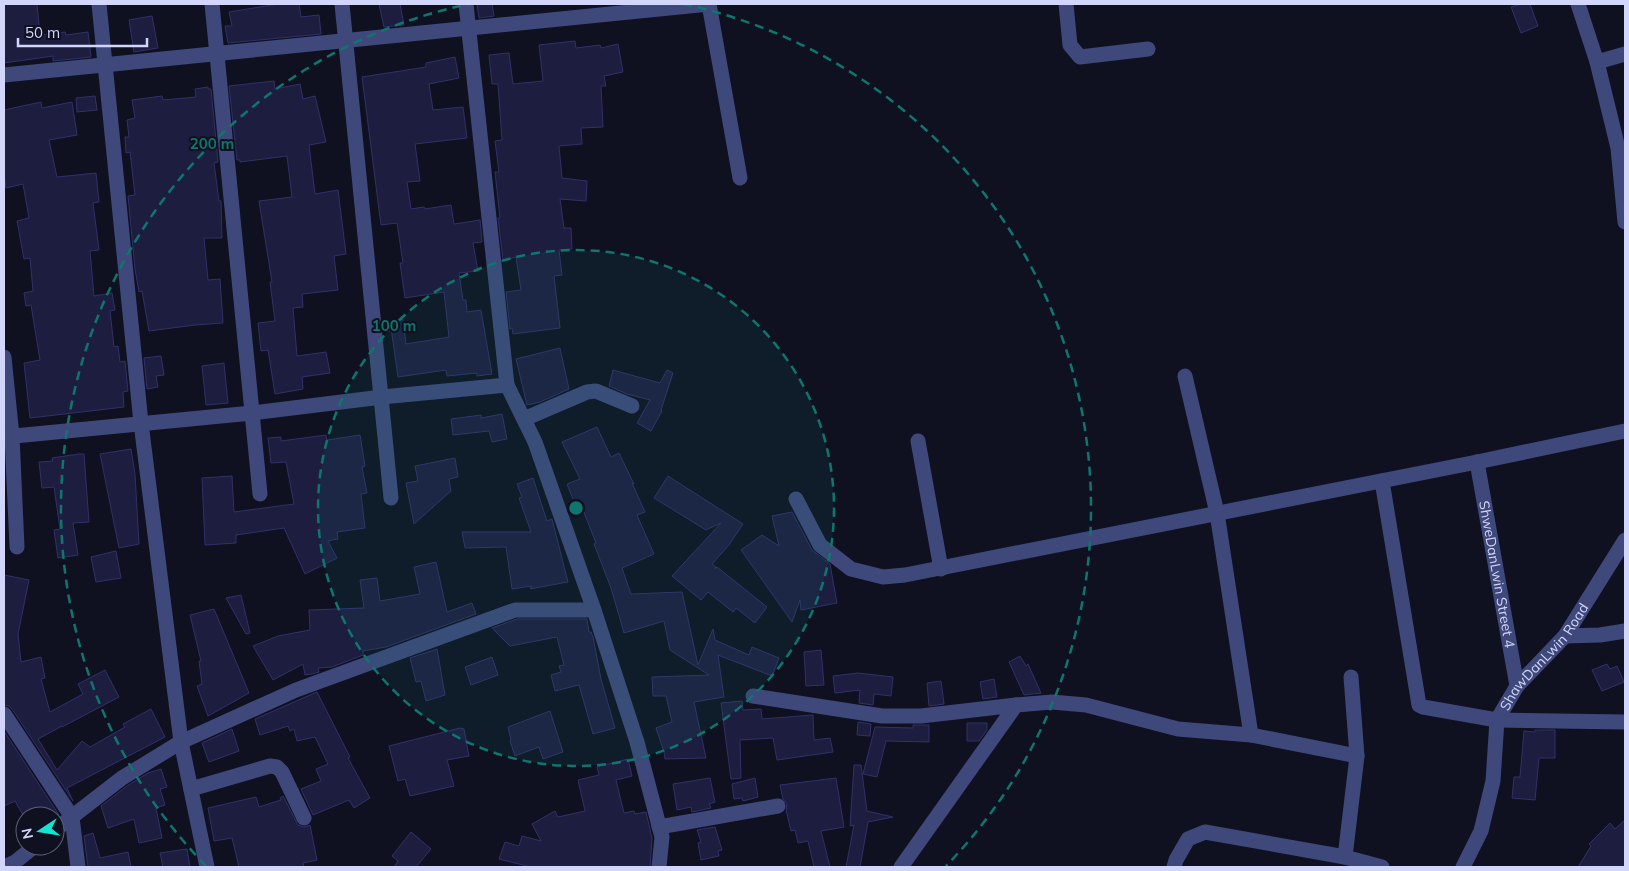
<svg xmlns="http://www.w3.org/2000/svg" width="1629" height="871" viewBox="0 0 1629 871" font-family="Mulish,sans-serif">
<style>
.building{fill:#1d1d40;stroke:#313169}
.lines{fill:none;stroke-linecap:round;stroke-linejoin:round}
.minor{stroke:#3f487b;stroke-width:15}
.ring{fill:none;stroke:#0f766e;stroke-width:2.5;stroke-dasharray:9 6}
.labels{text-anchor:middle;stroke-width:4;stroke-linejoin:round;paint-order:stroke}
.street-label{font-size:14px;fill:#d3d6fb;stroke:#0f1020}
.centre{fill:#0f766e;stroke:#0f1020;stroke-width:2.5}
.ring-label{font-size:15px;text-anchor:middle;font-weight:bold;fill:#0f766e;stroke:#0f1020;stroke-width:4;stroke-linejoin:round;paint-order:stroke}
</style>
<rect width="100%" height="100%" fill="#0f1020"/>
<!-- building -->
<g class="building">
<polygon points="4,4 37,4 40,35 65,32 66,35 88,32 91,57 53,61 53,56 4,63"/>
<polygon points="278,4 299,4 301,17 319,15 321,34 228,43 225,26 232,26 229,12"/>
<polygon points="379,4 400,4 404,25 384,27"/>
<polygon points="477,4 492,4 494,16 479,18"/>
<polygon points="1521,4 1530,4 1538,26 1521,33 1511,7"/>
<polygon points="152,16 158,48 134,52 129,20"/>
<polygon points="575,41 576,48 600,45 601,48 618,44 623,72 604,76 606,86 601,86 603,127 581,128 582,144 559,146 562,178 587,181 586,201 560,199 564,228 571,228 572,249 559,250 562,275 554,276 560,328 513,334 512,328 510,329 506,292 521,290 516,257 503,260 498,218 500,218 495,172 499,172 495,141 502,140 498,84 492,84 489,55 509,53 513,84 543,81 539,45"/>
<polygon points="455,57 459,78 429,84 433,110 463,107 467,138 415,144 420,181 407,182 411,209 424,207 425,209 451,205 454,224 480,220 482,242 473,243 478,271 459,273 463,300 466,300 467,312 481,310 492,374 477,376 477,373 447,376 446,370 398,377 390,321 403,319 406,344 449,337 444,292 405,298 400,263 403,263 397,223 381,225 362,77 426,67 426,63"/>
<polygon points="274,81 275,89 300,84 303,99 315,96 326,142 309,145 315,194 338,190 346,254 334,256 338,290 302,294 303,307 293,308 297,356 326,352 330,373 302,377 303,389 275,394 268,350 261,351 258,323 275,321 270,282 272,282 259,201 292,197 287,156 240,162 240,160 237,160 229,86"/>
<polygon points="208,87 208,89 211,89 218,162 214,163 219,201 221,201 222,238 204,238 208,280 220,279 223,323 195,325 149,331 142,291 139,292 135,269 128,196 135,195 130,152 126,153 125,137 129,137 127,120 135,118 132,100 162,96 163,100 196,97 195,89"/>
<polygon points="95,96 97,110 77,112 76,98"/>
<polygon points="41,102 42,108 72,102 77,135 49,140 57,177 96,173 99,202 93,203 99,250 90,251 94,296 112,293 115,310 110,311 114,347 118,346 120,362 125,361 128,391 123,392 124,407 30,418 24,363 40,360 31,305 26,306 24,293 33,291 30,258 24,259 17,221 29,218 23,184 6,188 4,175 4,110"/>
<polygon points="560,348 569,389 540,402 527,405 516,359"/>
<polygon points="161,356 164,375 156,376 158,387 147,389 144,358"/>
<polygon points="224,363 228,403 206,405 202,366"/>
<polygon points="613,370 660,383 667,370 673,373 661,410 662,411 651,431 637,423 650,400 627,394 609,386"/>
<polygon points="502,414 507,439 492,442 489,431 453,435 451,419 481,415 481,418"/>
<polygon points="597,427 611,457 619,453 634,484 632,483 645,512 637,515 654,554 622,568 631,594 682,592 698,665 713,629 715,640 749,655 752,647 779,658 772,676 718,655 724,697 694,702 706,758 665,759 664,752 656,728 672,722 666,696 653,696 652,677 709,675 670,650 664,621 624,633 611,588 594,544 596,543 583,510 578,512 567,484 580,479 562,442"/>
<polygon points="326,435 327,440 360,435 365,466 362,467 367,493 361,494 365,528 337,532 338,539 328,541 337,558 305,574 284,528 236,535 236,543 205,545 202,478 232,476 234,512 294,504 286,462 271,463 268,438 281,437 281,441"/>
<polygon points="131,449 135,474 139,544 119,548 100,454"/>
<polygon points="79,454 84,454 89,522 73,523 78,555 58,558 54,530 60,529 54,487 42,488 39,462 53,461 52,458"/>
<polygon points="455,458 458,477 449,479 451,491 414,524 406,483 418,481 415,466"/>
<polygon points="668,476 743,524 729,545 712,564 716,567 715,569 717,567 767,607 755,623 736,608 733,612 708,592 701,600 672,576 721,523 706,530 654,498"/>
<polygon points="533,478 547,521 552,519 568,582 530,589 532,586 512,589 506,547 465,548 462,532 531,532 519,498 522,497 517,484"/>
<polygon points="792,512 812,550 830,564 837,603 801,610 800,600 792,622 741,550 762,535 779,546 772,516"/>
<polygon points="116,551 121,578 96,582 91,557"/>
<polygon points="436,562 447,612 472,603 476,614 386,647 363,651 363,655 332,667 318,668 319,672 312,674 305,675 303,664 273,680 253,646 278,636 310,630 309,610 364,608 360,580 377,578 380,601 420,594 414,567"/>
<polygon points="4,575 29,580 18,634 21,662 41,657 45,678 41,679 50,712 83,694 78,684 105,670 119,697 62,727 62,726 38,739 57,770 82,741 90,747 125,727 123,724 151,709 165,737 67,788 73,801 12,709 9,706 4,705"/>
<polygon points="241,595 250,633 246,634 226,598"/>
<polygon points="214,609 249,693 208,716 197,686 202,684 199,661 201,661 190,615"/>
<polygon points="517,619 587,619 589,632 591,632 593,637 601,679 615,728 593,734 579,685 555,691 551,675 561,672 559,666 564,665 557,637 510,646 492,628"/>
<polygon points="437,649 445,695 426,701 421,681 416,682 410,658"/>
<polygon points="821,650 824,685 806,686 804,652"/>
<polygon points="1020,656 1026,666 1028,664 1041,693 1024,695 1009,662"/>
<polygon points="492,657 498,675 471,685 465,667"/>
<polygon points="1607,664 1610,669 1617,666 1624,682 1602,691 1592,670"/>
<polygon points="858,673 893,677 891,696 874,694 873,705 859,703 860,690 835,693 833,676"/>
<polygon points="994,679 997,697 983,699 980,682"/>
<polygon points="941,681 944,704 929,706 927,683"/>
<polygon points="317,692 350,757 348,758 370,798 354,808 349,800 313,815 301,789 321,781 316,769 328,764 315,737 297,741 294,729 290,731 288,726 260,735 255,719"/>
<polygon points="742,701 743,710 761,709 762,719 813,715 814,740 830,738 833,752 777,760 773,738 740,740 741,778 731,779 721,703"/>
<polygon points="550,711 563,752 543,759 539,747 515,756 510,741 511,740 508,727"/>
<polygon points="858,722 871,724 870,736 857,735"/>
<polygon points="967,723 987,723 987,730 979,741 967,741"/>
<polygon points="913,725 929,725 929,742 886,741 877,777 863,774 875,727 913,728"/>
<polygon points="460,728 464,729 469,756 447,760 454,786 410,796 405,779 398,781 389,746"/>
<polygon points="232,729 239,751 209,762 202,743"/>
<polygon points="1535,730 1555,730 1555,758 1539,758 1535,800 1512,798 1514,777 1520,777 1524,731 1535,732"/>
<polygon points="4,731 59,815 58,816 41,816 36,807 23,815 15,801 4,806"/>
<polygon points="628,759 632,776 616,780 624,813 634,811 635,814 646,812 652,838 650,867 531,867 499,859 505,842 519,846 522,836 541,841 532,824 555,811 558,817 585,811 578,780 599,775 597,767"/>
<polygon points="854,765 861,765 867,811 893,817 868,822 860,867 846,867 854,825 850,826"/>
<polygon points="161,769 167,787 160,789 165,805 156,808 162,838 139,843 134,819 108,828 101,806 127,786 148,773"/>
<polygon points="710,778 715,802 709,804 711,808 692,812 691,807 677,810 673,784"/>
<polygon points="755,778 758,797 743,801 742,798 734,799 732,784"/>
<polygon points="836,778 844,827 821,831 830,867 814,867 808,841 798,843 795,830 791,831 786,810 787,804 783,799 780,785"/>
<polygon points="283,796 298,825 304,827 310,825 317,860 303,863 304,867 239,867 232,838 214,841 208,808 256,797 259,807 281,800 280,798"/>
<polygon points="1625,820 1625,867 1578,867 1591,846 1589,844 1610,823 1615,829"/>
<polygon points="715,827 722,850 718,851 719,856 701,860 698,843 701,842 697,830"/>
<polygon points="411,832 431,849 416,867 394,867 398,861 392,856"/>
<polygon points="93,833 100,858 128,852 131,867 88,867 84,836"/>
<polygon points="187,849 190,867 163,867 160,853"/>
</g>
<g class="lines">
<!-- minor -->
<g class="minor">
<polyline points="99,4 141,423 181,742 207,867"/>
<polyline points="212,4 260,494"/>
<polyline points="342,4 391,498"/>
<polyline points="466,4 507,385 535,442 594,610 637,742 662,837 659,867"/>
<polyline points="709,4 740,178"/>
<polyline points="1066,4 1070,45 1080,57 1148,49"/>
<polyline points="1578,4 1597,62 1618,148 1625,222"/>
<polyline points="1597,62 1625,54"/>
<polyline points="4,75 709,4"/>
<polyline points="4,357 12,436 17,547"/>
<polyline points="1185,376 1217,513 1251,735"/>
<polyline points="524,419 587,392 596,391 632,406"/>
<polyline points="4,437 252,413 382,397 507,385"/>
<polyline points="918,441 941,569"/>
<path id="s1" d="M1477,462L1517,686"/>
<polyline points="1382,481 1419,705 1423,707 1497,720 1625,722"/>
<polyline points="796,499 820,545 851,569 883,577 905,575 1477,462 1625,431"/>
<polyline points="1565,636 1600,635 1625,631"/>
<polyline points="1351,677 1357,756 1345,857 1382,867"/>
<polyline points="753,696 882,716 921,716 1016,705 1052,702 1086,705 1178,729 1251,735 1357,756"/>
<polyline points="4,714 72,817 78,867"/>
<polyline points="191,789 270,766 277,767 282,772 304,818"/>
<polyline points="659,827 778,806"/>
<polyline points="55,830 122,778 181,742 296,690 515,610 594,610"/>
<polyline points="4,867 15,862 35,846"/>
<polyline points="901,867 1016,705"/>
<polyline points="1174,867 1176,860 1188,839 1205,832 1345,857"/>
<path id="s2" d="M1463,867L1481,831L1493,781L1497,720L1517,686L1565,636L1625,540"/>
</g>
</g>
<!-- distance rings -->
<circle cx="576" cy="508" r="258" fill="#0f766e" fill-opacity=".12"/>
<g class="ring">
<circle cx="576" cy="508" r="258"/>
<path d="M206 866A515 515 0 0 1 469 4M683 4A515 515 0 0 1 946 866"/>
</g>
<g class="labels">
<!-- street labels -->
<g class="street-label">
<text dy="5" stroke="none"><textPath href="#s1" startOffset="114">ShweDanLwin Street 4</textPath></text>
<text dy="5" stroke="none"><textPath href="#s2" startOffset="232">ShawDanLwin Road</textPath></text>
</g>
</g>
<circle cx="576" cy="508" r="8" class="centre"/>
<g class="ring-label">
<text x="212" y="149">200 m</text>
<text x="394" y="331">100 m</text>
</g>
<!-- border -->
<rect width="1629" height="871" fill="none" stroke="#d3d6fb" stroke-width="10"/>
<!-- north arrow -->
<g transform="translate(40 831) rotate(258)"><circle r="24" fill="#0f1020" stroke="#5d5f78"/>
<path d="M0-4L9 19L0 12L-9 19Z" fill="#15e4d1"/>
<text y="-8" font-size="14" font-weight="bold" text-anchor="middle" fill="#d3d6fb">N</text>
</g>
<!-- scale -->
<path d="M18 38v8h129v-8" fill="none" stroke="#d3d6fb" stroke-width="2.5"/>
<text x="25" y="38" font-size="15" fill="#d3d6fb" stroke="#0f1020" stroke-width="4" paint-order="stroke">50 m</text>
</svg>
